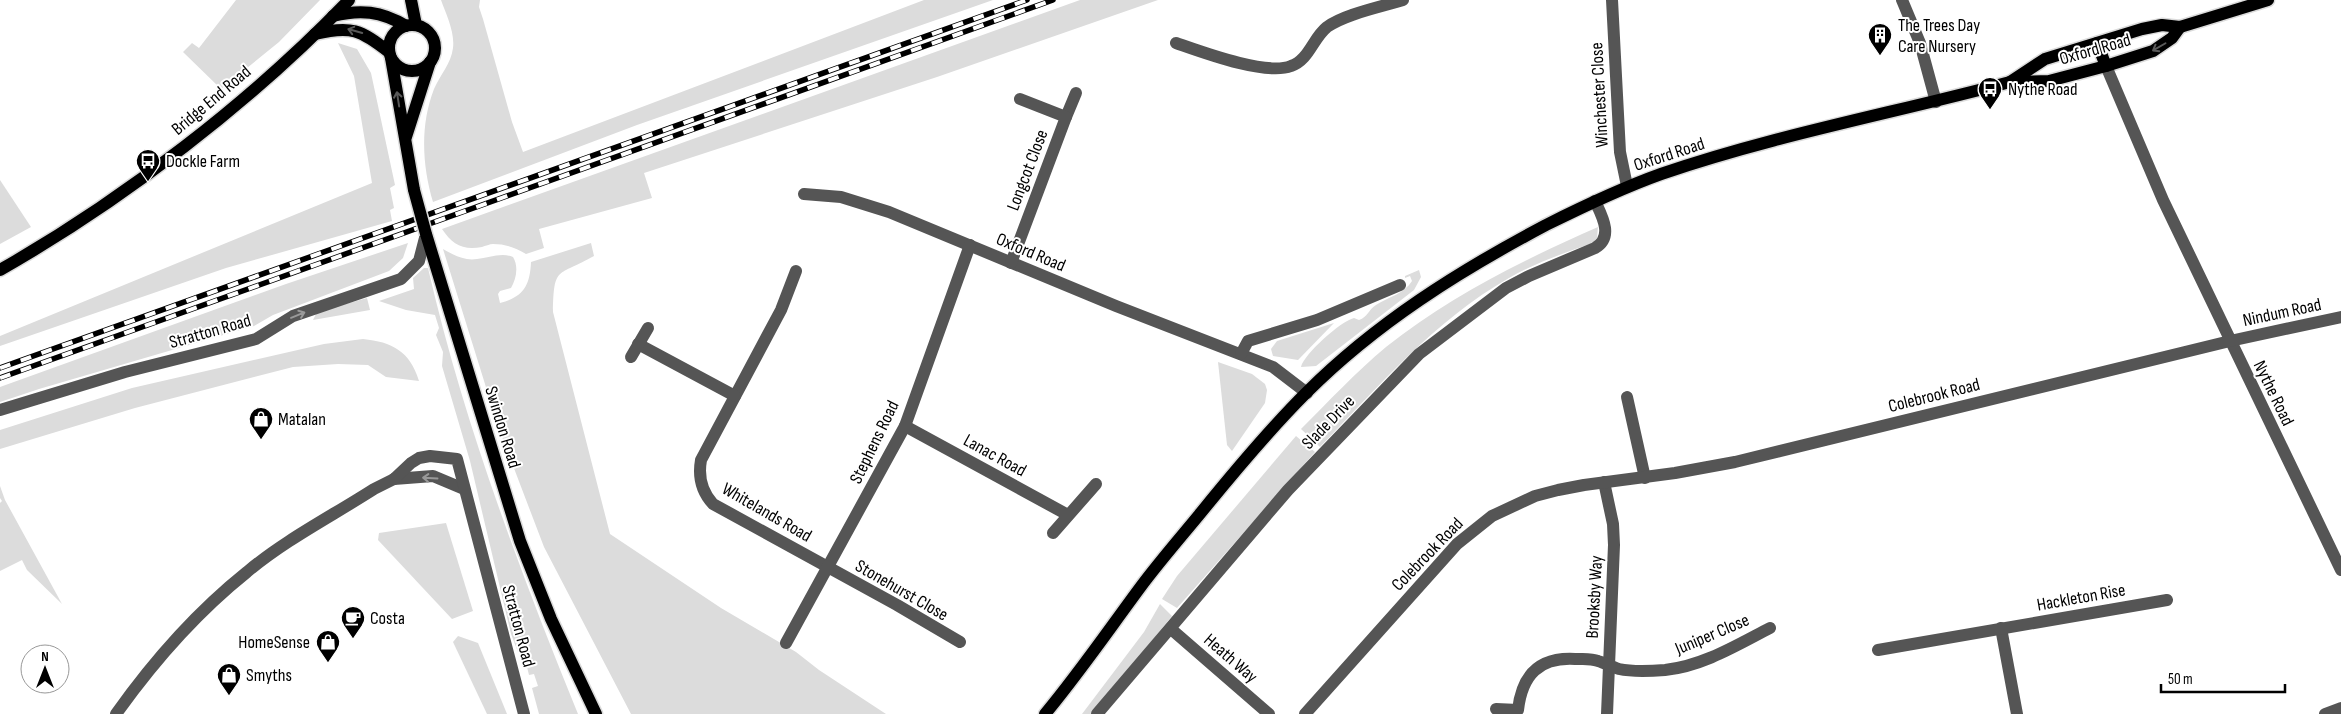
<svg xmlns="http://www.w3.org/2000/svg" width="2341" height="714" viewBox="0 0 2341 714" font-family="'Sofia Sans Condensed',sans-serif">
<style>
.green{fill:#dcdcdc}
.lines{fill:none;stroke-linecap:round;stroke-linejoin:round}
.major-casing{stroke:#dbdbdb;stroke-width:15}
.minor{stroke:#555;stroke-width:12}
.major{stroke:#000;stroke-width:12}
.rail-casing{stroke:#000;stroke-width:5.5}
.rail{stroke:#fff;stroke-width:4;stroke-dasharray:11;stroke-linecap:butt}
.major-bridge-casing{stroke:#dbdbdb;stroke-width:15;stroke-linecap:butt}
.major-bridge{stroke:#000;stroke-width:12}
.oneway{stroke:#595959}
.oneway2{stroke:#999}
.labels{text-anchor:middle;stroke-width:4;stroke-linejoin:round;paint-order:stroke}
.poi-label{font-size:18px;fill:#000;stroke:#fff;text-anchor:start}
.street-label{font-size:18px;fill:#000;stroke:#fff}
</style>
<rect width="100%" height="100%" fill="#fff"/>
<!-- green -->
<g class="green">
<polygon points="236,0 320,0 279,42 221,89 183,52 192,43 199,48"/>
<path d="M441,0H480L479,7L483,19L512,122L523,152L924,0H993L637,125L433,202C422,165 420,125 434,89C440,75 451,64 453,48C455,32 446,14 441,0Z"/>
<path d="M1080,0H1158L937,77L644,173L652,198L539,229L544,248L526,254C515,247 504,244 493,244C490,244 485,246 482,247C463,251 452,244 442,229Z"/>
<polygon points="338,43 357,49 371,73 395,185 390,188 394,208 390,210 392,221 226,268 0,346 0,336 372,183 354,76"/>
<polygon points="0,180 31,227 0,244"/>
<path d="M1598,227L1597,238L1593,243C1564,253 1535,263 1509,278C1435,320 1378,387 1320,447L1301,429C1329,401 1356,372 1386,347C1450,296 1523,260 1598,227Z"/>
<polygon points="408,243 403,258 389,271 273,315 254,326 39,389 0,402 0,387 286,284"/>
<path d="M591,243L594,256C557,277 554,265 553,312L610,534L721,608L796,652L819,670L886,714H631L544,547L499,429L443,249C454,255 464,261 477,259C489,258 501,252 513,257C519,267 516,279 511,288L500,291L498,294L500,303C523,297 530,286 531,262Z"/>
<path d="M424,268H428C463,420 519,569 578,714H539L532,688L538,686L534,674L529,675L523,651L518,652L511,634L470,461L442,366L443,352L436,335L439,328L435,315L406,310L379,301L414,289L413,278Z"/>
<path d="M1419,270L1421,277L1414,290L1316,366L1301,367C1304,354 1341,321 1354,318L1359,320C1368,317 1368,310 1376,305C1388,297 1404,294 1412,281L1410,276L1405,278V276Z"/>
<polygon points="367,298 370,310 313,320 317,312"/>
<polygon points="1334,323 1298,360 1273,356 1271,349 1277,341"/>
<path d="M363,339C392,342 410,351 419,381L386,377L368,365L338,364L293,367L135,408L0,449V430L132,388L324,344Z"/>
<polygon points="1218,362 1252,374 1265,384 1267,390 1265,403 1232,451 1227,445"/>
<polygon points="1296,436 1315,452 1177,608 1162,599 1177,576"/>
<polygon points="0,486 5,500 62,604 27,570 22,560 0,571 0,503 2,501 0,498"/>
<polygon points="446,523 473,611 452,619 378,540 379,533"/>
<polygon points="1160,604 1172,616 1092,714 1082,714 1144,632"/>
<polygon points="458,636 478,643 507,714 487,714 453,642"/>
</g>
<g class="lines">
<!-- major casing -->
<g class="major-casing">
<g id="major">
<polyline points="411,0 416,25"/>
<path d="M333,16C360,9 381,11 406,26"/>
<circle cx="412" cy="48" r="23"/>
<path d="M315,34C351,25 361,30 389,52"/>
<polyline points="2097,43 2106,66"/>
<polyline points="391,58 414,190"/>
<polyline points="2010,82 2045,59 2142,29 2162,25 2180,27 2268,0"/>
<polyline points="406,137 430,62"/>
<polyline points="426,234 520,541 551,619 596,714"/>
<path d="M0,270C123,200 251,102 349,0"/>
<path d="M1045,714C1080,672 1110,628 1142,585C1160,561 1180,538 1199,515C1233,473 1268,431 1306,393C1376,323 1459,271 1546,225C1584,206 1622,188 1661,174C1775,135 1894,113 2010,82L2049,81L2106,66L2153,51L2172,38L2180,27"/>
</g>
</g>
<!-- minor -->
<g class="minor">
<polyline points="1612,0 1620,152 1627,186"/>
<polyline points="1902,0 1920,43 1936,102"/>
<path d="M1176,43C1202,52 1266,76 1291,66C1309,60 1313,38 1327,27C1345,14 1381,7 1403,0"/>
<polyline points="2106,66 2163,200 2341,570"/>
<polyline points="1066,117 1076,93"/>
<polyline points="804,194 841,197 889,212 1116,306 1273,367 1307,393"/>
<polyline points="1011,263 1066,117 1020,99"/>
<path d="M796,271L781,310L701,460C698,477 701,491 713,504L897,605L960,642"/>
<polyline points="638,344 735,396"/>
<polyline points="1241,354 1248,341 1317,320 1400,285"/>
<polyline points="631,357 648,328"/>
<polyline points="1627,397 1645,478"/>
<polyline points="0,410 125,372 256,339 293,316 401,279 419,261 426,234"/>
<polyline points="905,426 1068,515"/>
<polyline points="394,479 433,476 464,489"/>
<polyline points="1604,482 1613,524 1614,545 1607,714"/>
<polyline points="1053,533 1096,484"/>
<polyline points="2001,628 2017,714"/>
<polyline points="1171,629 1269,714"/>
<polyline points="786,643 905,426 970,245"/>
<polyline points="1878,650 2167,600"/>
<path d="M1496,709L1518,710C1522,675 1539,657 1575,659C1583,659 1591,658 1598,661C1605,663 1612,667 1619,669C1633,672 1651,671 1665,670C1703,666 1737,645 1770,628"/>
<path d="M116,714C153,662 197,612 247,572C285,540 332,516 374,489L394,479L411,463L419,458L430,456L457,459L524,714"/>
<path d="M1097,714L1288,490L1419,354L1506,288L1529,276L1595,248C1614,237 1602,216 1595,201"/>
<polyline points="1305,714 1457,544 1492,516 1535,496 1558,490 1584,485 1675,473 1735,462 2230,341 2341,317"/>
<polyline points="2325,714 2341,708"/>
</g>
<!-- major -->
<use href="#major" class="major"/>
<!-- rail casing -->
<g class="rail-casing">
<g id="rail">
<polyline points="0,368 1027,0"/>
<polyline points="0,378 1053,0"/>
</g>
</g>
<!-- rail -->
<use href="#rail" class="rail"/>
<!-- major-bridge casing -->
<g class="major-bridge-casing">
<polyline id="major-bridge" points="414,190 426,234"/>
</g>
<!-- major-bridge -->
<use href="#major-bridge" class="major-bridge"/>
</g>
<!-- one-way arrows -->
<defs><path id="oneway-shaft" d="M-6 0H5M1.5-3L5.5 0L1.5 3" fill="none" stroke-width="1.6" stroke-linecap="round" stroke-linejoin="round" transform="scale(1.25)"/></defs>
<g class="oneway">
<use href="#oneway-shaft" transform="translate(355 31) rotate(-164)"/>
<use href="#oneway-shaft" transform="translate(2159 47) rotate(150)"/>
<use href="#oneway-shaft" transform="translate(398 99) rotate(-99)"/>
</g>
<g class="oneway2">
<use href="#oneway-shaft" transform="translate(298 315) rotate(-22)"/>
<use href="#oneway-shaft" transform="translate(430 478) rotate(-177)"/>
</g>
<!-- icons -->
<defs>
<g id="building-pin" transform="scale(1.25)"><path d="M0 17L-7.5 6A9.5 9.5 0 1 1 7.5 6Z" fill="#000" stroke="#fff"/><path d="M-4-6H4V6H1V3H-1V6H-4ZM-2.5-4.3h1.7v1.8h-1.7ZM.8-4.3h1.7v1.8H.8ZM-2.5-1h1.7V.8h-1.7ZM.8-1h1.7V.8H.8Z" fill="#fff"/></g>
<g id="bus-pin" transform="scale(1.25)"><path d="M0 17L-7.5 6A9.5 9.5 0 1 1 7.5 6Z" fill="#000" stroke="#fff"/><path d="M-5-6H5V4H4V6H2V4H-2V6H-4V4H-5ZM-3.5-4V0h7V-4ZM-3.5 1.2v1.5H-2V1.2ZM2 1.2v1.5H3.5V1.2Z" fill="#fff"/></g>
<g id="shop-pin" transform="scale(1.25)"><path d="M0 17L-7.5 6A9.5 9.5 0 1 1 7.5 6Z" fill="#000" stroke="#fff"/><path d="M-5-2.5h2.3a2.7 3.5 0 0 1 5.4 0H5L5.5 6h-11ZM-1.5-2.5h3a1.5 2.3 0 0 0-3 0Z" fill="#fff"/></g>
<g id="cafe-pin" transform="scale(1.25)"><path d="M0 17L-7.5 6A9.5 9.5 0 1 1 7.5 6Z" fill="#000" stroke="#fff"/><path d="M-5.5-4.5H6V0H3Q3 3.5 0 3.5H-2.5Q-5.5 3.5-5.5 0ZM3-3.2v2h1.7v-2ZM-6 4.5H4V6H-6Z" fill="#fff"/></g>
</defs>
<g fill-rule="evenodd">
<use href="#building-pin" x="1880" y="35"/>
<use href="#bus-pin" x="1990" y="89"/>
<use href="#bus-pin" x="148" y="161"/>
<use href="#shop-pin" x="261" y="419"/>
<use href="#cafe-pin" x="353" y="618"/>
<use href="#shop-pin" x="328" y="642"/>
<use href="#shop-pin" x="229" y="675"/>
</g>
<g class="labels">
<!-- poi labels -->
<g class="poi-label">
<text x="1898" y="31">The Trees Day<tspan x="1898" dy="21">Care Nursery</tspan></text>
<text x="2008" y="95">Nythe Road</text>
<text x="166" y="167">Dockle Farm</text>
<text x="278" y="425">Matalan</text>
<text x="370" y="624">Costa</text>
<text x="310" y="648" text-anchor="end">HomeSense</text>
<text x="246" y="681">Smyths</text>
</g>
<!-- street labels -->
<g class="street-label">
<text transform="translate(2095 49) rotate(-16)" y="6">Oxford Road</text>
<text transform="translate(1599 95) rotate(-93)" y="6">Winchester Close</text>
<text transform="translate(211 100) rotate(-40)" y="6">Bridge End Road</text>
<text transform="translate(1669 154) rotate(-18)" y="6">Oxford Road</text>
<text transform="translate(1027 170) rotate(-69)" y="6">Longcot Close</text>
<text transform="translate(1031 252) rotate(23)" y="6">Oxford Road</text>
<text transform="translate(2282 312) rotate(-12)" y="6">Nindum Road</text>
<text transform="translate(210 331) rotate(-16)" y="6">Stratton Road</text>
<text transform="translate(2274 393) rotate(64)" y="6">Nythe Road</text>
<text transform="translate(1934 395) rotate(-14)" y="6">Colebrook Road</text>
<text transform="translate(1328 422) rotate(-46)" y="6">Slade Drive</text>
<text transform="translate(503 427) rotate(73)" y="6">Swindon Road</text>
<text transform="translate(874 442) rotate(-64)" y="6">Stephens Road</text>
<text transform="translate(995 455) rotate(29)" y="6">Lanac Road</text>
<text transform="translate(767 512) rotate(30)" y="6">Whitelands Road</text>
<text transform="translate(1427 554) rotate(-46)" y="6">Colebrook Road</text>
<text transform="translate(902 590) rotate(30)" y="6">Stonehurst Close</text>
<text transform="translate(1594 597) rotate(-87)" y="6">Brooksby Way</text>
<text transform="translate(2081 597) rotate(-10)" y="6">Hackleton Rise</text>
<text transform="translate(519 626) rotate(75)" y="6">Stratton Road</text>
<text transform="translate(1712 634) rotate(-23)" y="6">Juniper Close</text>
<text transform="translate(1231 658) rotate(41)" y="6">Heath Way</text>
</g>
</g>
<!-- north arrow -->
<g transform="translate(45 669)"><circle r="24" fill="#ffffff" stroke="#999999"/>
<path d="M0-4L9 19L0 12L-9 19Z" fill="#000000"/>
<text y="-8" font-size="14" font-weight="bold" text-anchor="middle" fill="#000000">N</text>
</g>
<!-- scale -->
<path d="M2161 684v8h124v-8" fill="none" stroke="#000000" stroke-width="2.5"/>
<text x="2168" y="684" font-size="15" fill="#000000" stroke="#ffffff" stroke-width="4" paint-order="stroke">50 m</text>
</svg>
